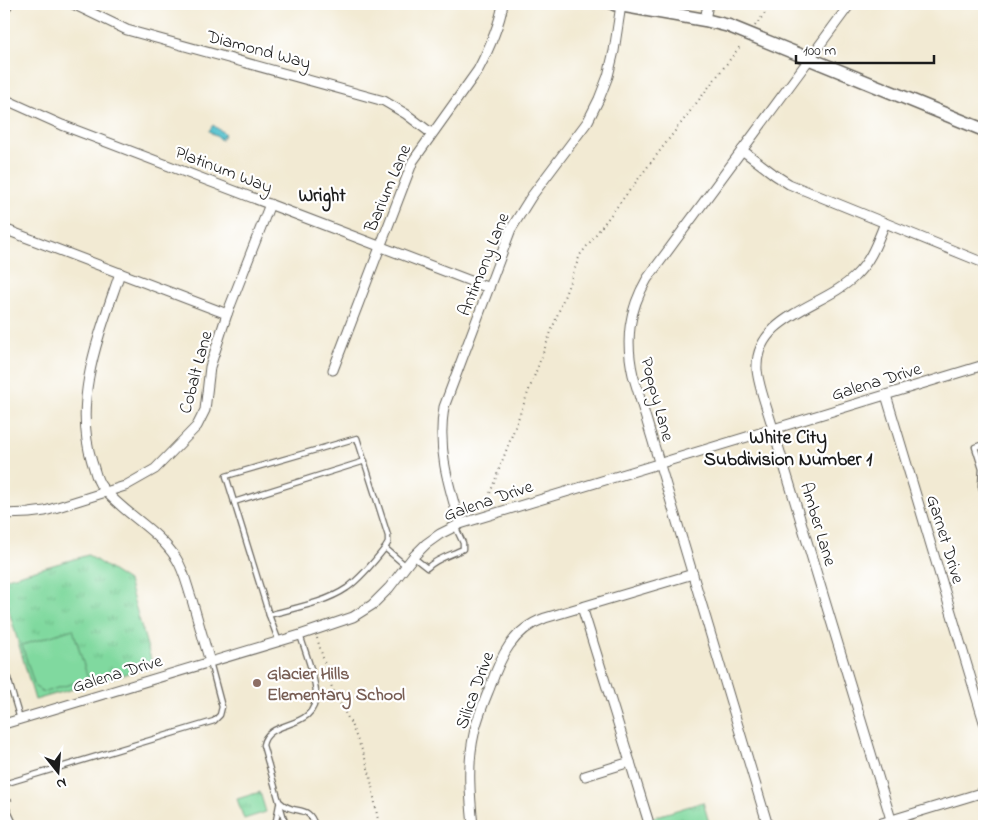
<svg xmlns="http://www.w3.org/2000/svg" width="988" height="830" viewBox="0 0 988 830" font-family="'Indie Flower',sans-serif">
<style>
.grass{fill:url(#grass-tufts);stroke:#4e7a5e}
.garden{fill:#80d99f;stroke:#4e7a5e}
.water{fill:url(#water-ripples);stroke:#396f76}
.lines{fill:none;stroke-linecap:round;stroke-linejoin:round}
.service-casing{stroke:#67645c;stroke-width:7}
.minor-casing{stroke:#67645c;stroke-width:11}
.secondary-casing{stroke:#67645c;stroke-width:15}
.path{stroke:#67645c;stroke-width:2;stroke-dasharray:1 4;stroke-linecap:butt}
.service{stroke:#fff;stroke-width:4.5}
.minor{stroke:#fff;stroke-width:9}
.secondary{stroke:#fff;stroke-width:12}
.education-dot{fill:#8d6e63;stroke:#fff;stroke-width:2}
.labels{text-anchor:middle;stroke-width:4.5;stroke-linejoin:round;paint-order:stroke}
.street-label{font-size:18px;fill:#1c1c1c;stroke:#fff}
.education-label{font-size:18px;font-weight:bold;fill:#785e54;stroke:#fff;text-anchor:start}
.neighbourhood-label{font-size:19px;font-weight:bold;fill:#1c1c1c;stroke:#fff}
</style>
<defs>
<pattern id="grass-tufts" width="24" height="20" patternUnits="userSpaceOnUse" patternTransform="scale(1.25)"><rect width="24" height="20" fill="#80d99f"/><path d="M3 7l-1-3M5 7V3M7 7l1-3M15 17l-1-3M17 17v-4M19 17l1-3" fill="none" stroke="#6eba88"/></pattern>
<pattern id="water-ripples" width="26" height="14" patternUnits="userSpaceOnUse" patternTransform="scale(1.25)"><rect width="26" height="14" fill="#56c2cf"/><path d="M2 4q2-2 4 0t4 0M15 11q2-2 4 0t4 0" fill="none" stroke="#4aa6b1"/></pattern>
</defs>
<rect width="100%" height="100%" fill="#fff"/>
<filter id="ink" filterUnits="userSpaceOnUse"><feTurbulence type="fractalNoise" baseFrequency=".02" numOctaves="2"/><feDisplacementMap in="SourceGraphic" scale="10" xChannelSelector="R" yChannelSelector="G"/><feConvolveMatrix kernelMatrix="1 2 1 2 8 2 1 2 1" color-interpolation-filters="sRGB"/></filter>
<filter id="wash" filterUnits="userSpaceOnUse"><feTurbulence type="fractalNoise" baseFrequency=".0096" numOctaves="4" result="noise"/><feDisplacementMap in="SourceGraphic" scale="20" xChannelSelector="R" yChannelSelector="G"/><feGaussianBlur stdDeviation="1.12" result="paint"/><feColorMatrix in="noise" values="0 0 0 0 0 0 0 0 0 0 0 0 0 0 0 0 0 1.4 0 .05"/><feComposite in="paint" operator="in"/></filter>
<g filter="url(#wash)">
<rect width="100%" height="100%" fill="#f2ead3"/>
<!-- grass -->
<g class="grass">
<polygon points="88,555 128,581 153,666 35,700 4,594 4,579"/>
<polygon points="260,792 266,812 244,819 237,799"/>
<polygon points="703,802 710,826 624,826"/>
</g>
<!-- garden -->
<polygon class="garden" points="73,629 88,679 44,692 35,687 22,645"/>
<!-- water -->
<polygon class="water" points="213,125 225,134 221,140 209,131"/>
</g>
<g filter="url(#ink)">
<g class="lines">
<!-- service casing -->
<g class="service-casing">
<g id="service">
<polyline points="984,444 975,447 982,469 981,486 984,498"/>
<polyline points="234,502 365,461"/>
<path d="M385,548C374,562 362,577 347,588C325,603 294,608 269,615L226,476L357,438L388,536V543L385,548L406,566"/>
<path d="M413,557L427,568C437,558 451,555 463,549V543L455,526"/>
<polyline points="269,615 279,642"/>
<polyline points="4,665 20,719"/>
<polyline points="4,784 214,721 220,715 222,707 210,662"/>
<path d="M280,802C294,816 309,803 315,826"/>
<polyline points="4,803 15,826"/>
<polyline points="275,826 279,805"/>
<path d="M286,826L263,745C268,717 317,733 316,692C315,676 305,651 300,635"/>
</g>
</g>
<!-- minor casing -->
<g class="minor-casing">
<g id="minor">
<polyline points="73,4 127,30 384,101 406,114 431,133"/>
<polyline points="4,11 8,4"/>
<polyline points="705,20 708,4"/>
<polyline points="4,99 62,125 489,288"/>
<polyline points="742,150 775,175 789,184 984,263"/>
<path d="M885,223C877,242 871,261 855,276C826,306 754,316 757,370C759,389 768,410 773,429L893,826"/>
<polyline points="4,229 227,314"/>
<path d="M120,273C100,333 72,399 92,462C95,470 96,480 102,487C123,513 157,529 176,558C184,570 187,586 192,600C198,621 204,642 210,662"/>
<path d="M333,370L413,161L478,70C489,49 499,27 503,4"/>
<polyline points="886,395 984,722"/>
<polyline points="4,514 29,513 45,511 125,486 155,469 197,426 205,410 210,367 227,314 270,204"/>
<path d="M460,524C448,484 437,448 444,407L511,229L531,197L588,121L599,99L608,76L614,51L621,5"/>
<polyline points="582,607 648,820"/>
<polyline points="4,724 300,635 353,617 372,605 389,588 413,557 426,544 440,534 460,524 984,365"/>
<polyline points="585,776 630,762"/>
<path d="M473,826C470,796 467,764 474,734C477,718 484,702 490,687C501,656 512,630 545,618L693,574"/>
<path d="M768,826L633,375C625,340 629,310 647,279L850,4"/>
<polyline points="872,826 984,792"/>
</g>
</g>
<!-- secondary casing -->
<g class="secondary-casing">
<polyline id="secondary" points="614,4 705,20 729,26 984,130"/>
</g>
<!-- path -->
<g class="path">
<polyline points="755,26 772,4"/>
<polyline points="493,506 492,504 486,504 580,255 741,45"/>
<polyline points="317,638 332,688 350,722 364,755 370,775 379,826"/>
<polyline points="11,800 14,799"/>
</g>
<!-- service -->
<use href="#service" class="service"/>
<!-- minor -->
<use href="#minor" class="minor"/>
<!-- secondary -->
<use href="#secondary" class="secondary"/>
</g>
</g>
<!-- markers -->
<circle class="education-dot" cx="257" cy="683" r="5"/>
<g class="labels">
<!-- street labels -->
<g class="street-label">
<text transform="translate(259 49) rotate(15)" y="6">Diamond Way</text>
<text transform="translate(224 169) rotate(21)" y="6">Platinum Way</text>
<text transform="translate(387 188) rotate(-67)" y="6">Barium Lane</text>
<text transform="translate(483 264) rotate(-68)" y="6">Antimony Lane</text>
<text transform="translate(195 372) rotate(-75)" y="6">Cobalt Lane</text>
<text transform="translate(876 381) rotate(-17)" y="6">Galena Drive</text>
<text transform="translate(658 399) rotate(75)" y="6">Poppy Lane</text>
<text transform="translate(488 500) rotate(-19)" y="6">Galena Drive</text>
<text transform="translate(819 524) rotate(73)" y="6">Amber Lane</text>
<text transform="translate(946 539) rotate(73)" y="6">Garnet Drive</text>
<text transform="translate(117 673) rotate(-17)" y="6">Galena Drive</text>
<text transform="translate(474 690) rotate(-70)" y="6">Silica Drive</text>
</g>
<!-- education labels -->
<g class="education-label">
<text x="267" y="679">Glacier Hills<tspan x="267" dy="21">Elementary School</tspan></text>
</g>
<!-- neighbourhood labels -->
<g class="neighbourhood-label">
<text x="322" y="201">Wright</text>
<text x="788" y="443">White City<tspan x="788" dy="22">Subdivision Number 1</tspan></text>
</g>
</g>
<!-- margin -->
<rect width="988" height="830" fill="none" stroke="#fff" stroke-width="20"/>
<!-- north arrow -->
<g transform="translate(58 772) rotate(163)" stroke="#ffffff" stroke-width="4" paint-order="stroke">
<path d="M0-4L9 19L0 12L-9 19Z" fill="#1c1c1c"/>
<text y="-8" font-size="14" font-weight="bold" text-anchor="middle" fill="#1c1c1c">N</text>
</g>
<!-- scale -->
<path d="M796 55v8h138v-8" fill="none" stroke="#1c1c1c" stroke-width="2.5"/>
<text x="803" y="55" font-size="15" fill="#1c1c1c" stroke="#ffffff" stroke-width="4" paint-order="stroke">100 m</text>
</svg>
